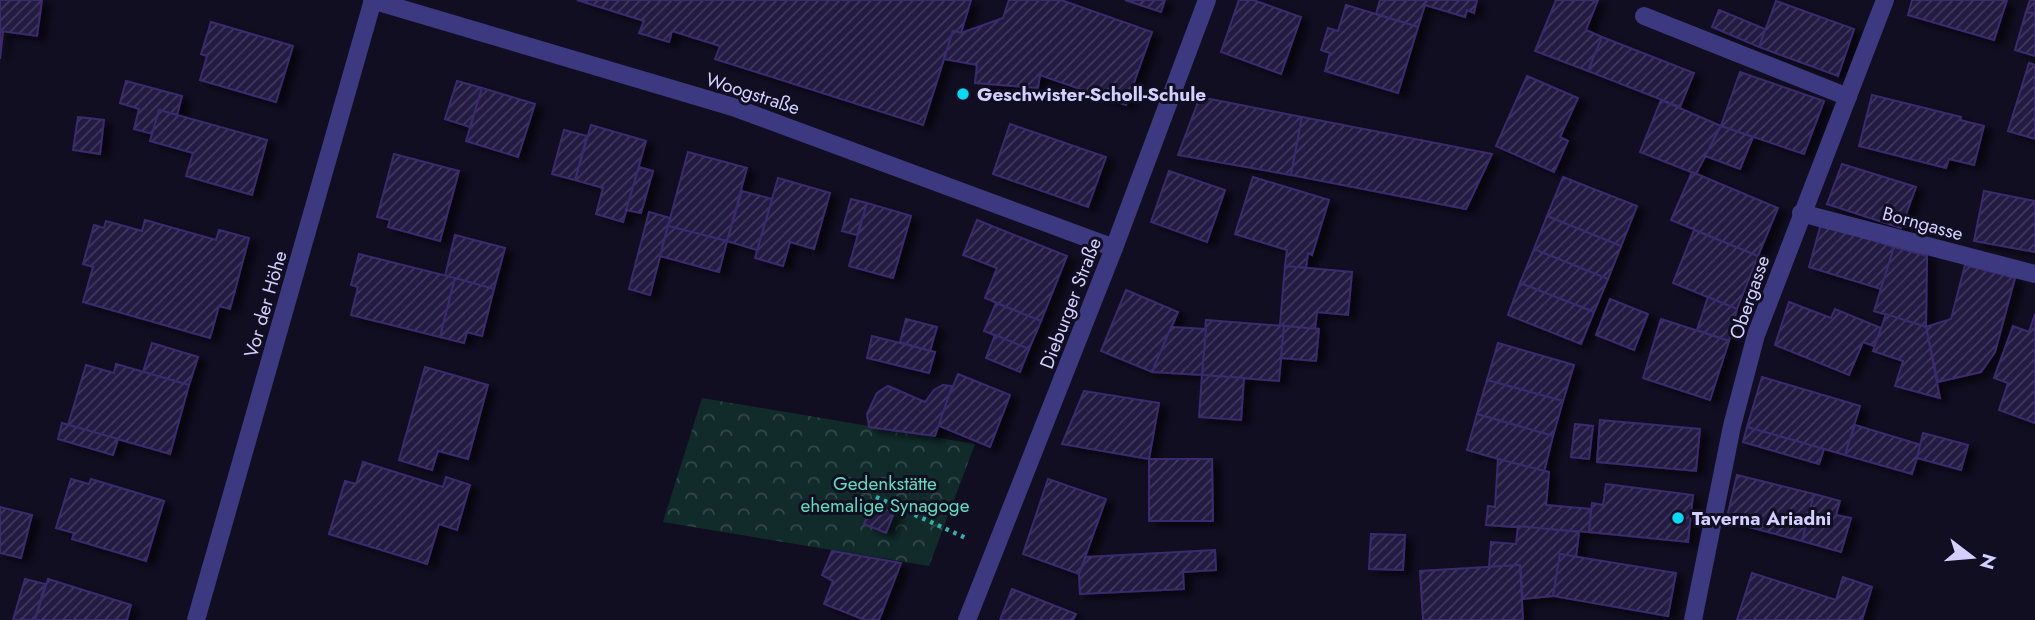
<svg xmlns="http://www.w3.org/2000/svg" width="2035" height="620" viewBox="0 0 2035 620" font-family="Jost,sans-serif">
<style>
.park{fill:url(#park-crowns)}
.building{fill:url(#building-hatch);stroke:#3a2c6e;stroke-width:2;filter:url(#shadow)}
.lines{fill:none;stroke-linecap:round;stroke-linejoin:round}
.path{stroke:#2fb2ac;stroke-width:4.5;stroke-dasharray:3.5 5;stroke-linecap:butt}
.minor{stroke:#3d3980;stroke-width:18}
.poi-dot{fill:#02daf7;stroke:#110e22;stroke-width:2.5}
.labels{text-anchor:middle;stroke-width:6;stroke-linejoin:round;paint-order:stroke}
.street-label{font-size:19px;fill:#d5cfff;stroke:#110e22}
.poi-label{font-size:19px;font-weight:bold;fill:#d5cfff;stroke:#110e22;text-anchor:start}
.park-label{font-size:19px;fill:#5bdebf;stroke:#110e22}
</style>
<defs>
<pattern id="park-crowns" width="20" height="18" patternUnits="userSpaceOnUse" patternTransform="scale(1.75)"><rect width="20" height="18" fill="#112b2b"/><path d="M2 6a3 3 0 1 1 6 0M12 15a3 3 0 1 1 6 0" fill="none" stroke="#33494b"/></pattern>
<pattern id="building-hatch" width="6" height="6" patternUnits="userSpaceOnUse" patternTransform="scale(1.75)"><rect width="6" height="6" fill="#231a42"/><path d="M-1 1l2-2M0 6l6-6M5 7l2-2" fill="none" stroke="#423a5e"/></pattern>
<filter id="shadow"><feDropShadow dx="8" dy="4.5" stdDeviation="3.5" flood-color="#0009"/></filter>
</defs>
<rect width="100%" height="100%" fill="#110e22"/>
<!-- park -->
<polygon class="park" points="702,398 975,444 929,566 663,522"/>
<!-- building -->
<g class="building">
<polygon points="0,0 42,0 37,36 0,31"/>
<polygon points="577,0 971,0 961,33 953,31 923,125 715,59 720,46 672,31 669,42 639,33 644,21"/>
<polygon points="1009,0 1061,0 1152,32 1126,105 1040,75 1038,88 975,83 977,65 944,59 953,31 961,33 1003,18"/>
<polygon points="1125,0 1165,0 1161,12"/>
<polygon points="1239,0 1253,0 1301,17 1281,74 1221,52"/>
<polygon points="1380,0 1477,0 1474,13 1467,10 1465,17 1425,5 1418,27 1376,14"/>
<polygon points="1556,0 1598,0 1586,30 1602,37 1588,71 1535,51"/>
<polygon points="1912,0 2007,0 1994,40 1908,15"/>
<polygon points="2030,0 2035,0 2035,14 2026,12"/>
<polygon points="1776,1 1854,29 1838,76 1759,47"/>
<polygon points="1346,5 1418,27 1398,93 1325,71 1330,53 1321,50 1328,28 1338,31"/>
<polygon points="1719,10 1765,29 1759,47 1712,27"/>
<polygon points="2026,12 2035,14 2035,56 2015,50"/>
<polygon points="211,22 293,46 276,102 200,80 207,56 201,54"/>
<polygon points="0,31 3,32 0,59"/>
<polygon points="1602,37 1694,73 1680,107 1588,71"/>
<polygon points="2029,63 2035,65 2035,139 2008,131"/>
<polygon points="1740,72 1824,101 1804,154 1721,126"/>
<polygon points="1527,76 1578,98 1560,137 1568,141 1554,172 1496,146"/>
<polygon points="126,81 182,96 177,115 159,110 153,134 134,129 139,109 120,103"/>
<polygon points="457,81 482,88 470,127 445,119"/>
<polygon points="482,88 535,104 518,157 466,141"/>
<polygon points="1872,95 1961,117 1960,120 1984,126 1974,165 1949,159 1946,168 1859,146"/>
<polygon points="1200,97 1302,117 1291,175 1178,155"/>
<polygon points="1661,100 1721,126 1696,174 1640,152"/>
<polygon points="159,110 267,140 252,195 186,176 193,153 150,141"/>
<polygon points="78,117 104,120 100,154 73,150"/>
<polygon points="1302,117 1492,154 1466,209 1291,175"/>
<polygon points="1010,124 1106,157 1088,207 993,174"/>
<polygon points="591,125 646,141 623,222 596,214 603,188 575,180"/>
<polygon points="1721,126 1753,137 1740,169 1705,156"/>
<polygon points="564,130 587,136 575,180 552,174"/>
<polygon points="688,152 747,168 727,241 668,226"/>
<polygon points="394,154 459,171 440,241 388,227 390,220 377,217"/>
<polygon points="1842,164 1916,187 1901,228 1827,204"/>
<polygon points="639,167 653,171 641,213 626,210"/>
<polygon points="1169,171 1225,190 1207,242 1151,222"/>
<polygon points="1692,172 1778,208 1758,256 1671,220"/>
<polygon points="1253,177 1329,200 1312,255 1308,253 1306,268 1285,266 1287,250 1235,234"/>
<polygon points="1563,177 1637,206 1621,246 1547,216"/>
<polygon points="778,178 830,193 814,249 790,242 783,266 755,258"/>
<polygon points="742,191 772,199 757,250 727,241"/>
<polygon points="1984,191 2035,201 2035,252 1974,241"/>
<polygon points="851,199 867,203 857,235 842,231"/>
<polygon points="867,203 911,216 893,278 849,266"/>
<polygon points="649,212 670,218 650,295 629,289"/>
<polygon points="1547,216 1621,246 1608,279 1534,249"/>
<polygon points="145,220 216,240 219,230 249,238 230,309 219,306 210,338 83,302 93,267 83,264 94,225 104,228 106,221 142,231"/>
<polygon points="977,220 1067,256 1041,321 985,298 997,268 963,255"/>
<polygon points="1821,224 1894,247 1881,289 1809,267"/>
<polygon points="668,226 727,241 719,272 660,256"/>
<polygon points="1694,230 1758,256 1737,309 1673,283"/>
<polygon points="455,235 505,248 494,289 445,276"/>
<polygon points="1894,247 1927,256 1926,327 1874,311"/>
<polygon points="1534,249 1608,279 1594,312 1520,283"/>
<polygon points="359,254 455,278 440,337 351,315 358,287 351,285"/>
<polygon points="1965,265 2015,278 1995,352 1981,372 1938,382 1926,327 1951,319"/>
<polygon points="1285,266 1352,272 1348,315 1317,312 1315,329 1280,325"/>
<polygon points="455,278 494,289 482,336 467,332 464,343 440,337"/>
<polygon points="1520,283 1594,312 1581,344 1508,315"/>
<polygon points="1126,290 1178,312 1152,372 1101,351"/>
<polygon points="1708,297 1737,309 1729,341 1697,330"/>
<polygon points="1610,299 1648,314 1634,350 1596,335"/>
<polygon points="1789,302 1831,318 1835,309 1881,328 1874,346 1863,342 1849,375 1775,345"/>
<polygon points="996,303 1041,321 1029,349 984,331"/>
<polygon points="1886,314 1926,327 1940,398 1895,386 1903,361 1873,351"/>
<polygon points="2035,314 2035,423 1999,410 2008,383 1994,378 2013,326 2029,332"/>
<polygon points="906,319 937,327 930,351 900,342"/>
<polygon points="1661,319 1729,341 1710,400 1643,378"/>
<polygon points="1206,320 1284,326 1279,381 1202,375"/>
<polygon points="1284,326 1319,329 1316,361 1281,358"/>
<polygon points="1171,327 1206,329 1202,375 1152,372"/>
<polygon points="995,335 1029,349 1020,372 986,358"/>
<polygon points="872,336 935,352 929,373 867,358"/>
<polygon points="152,343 198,357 189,385 143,372"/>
<polygon points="1498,343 1574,365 1563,401 1487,380"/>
<polygon points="116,364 189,385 170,454 68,425 86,365 114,373"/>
<polygon points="425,367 488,385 468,459 438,451 432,470 399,460"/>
<polygon points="958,374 1010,395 990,447 937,425"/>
<polygon points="1202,375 1244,378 1241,420 1199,417"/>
<polygon points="1762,377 1860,406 1845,455 1747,427"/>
<polygon points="1487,380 1563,401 1553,436 1477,414"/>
<polygon points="943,385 952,386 935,436 869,427 867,414 877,393 888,386 925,402 934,390"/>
<polygon points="1084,391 1159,403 1149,459 1062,444"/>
<polygon points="1477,414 1553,436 1544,472 1467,450"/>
<polygon points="1600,420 1700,429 1696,471 1597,462"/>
<polygon points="62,423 118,439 113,455 58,439"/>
<polygon points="1575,424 1593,426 1589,459 1571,457"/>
<polygon points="1855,425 1921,445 1912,474 1845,455"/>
<polygon points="1747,427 1824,449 1819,464 1743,442"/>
<polygon points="1923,433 1968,445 1961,470 1917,458"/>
<polygon points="1149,459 1212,459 1213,521 1149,521"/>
<polygon points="1498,459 1549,472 1546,505 1591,509 1589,532 1486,525 1488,506 1495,507"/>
<polygon points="363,462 443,487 446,477 470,485 457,530 439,524 427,564 329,534 345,481 356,484"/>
<polygon points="1737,475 1814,494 1802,541 1726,521"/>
<polygon points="71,479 89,484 91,479 164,501 146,561 72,539 74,533 56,528"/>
<polygon points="1048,479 1106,499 1079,574 1023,554"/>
<polygon points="1606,484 1693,495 1688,542 1589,532 1592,503 1603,505"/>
<polygon points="1814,494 1840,501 1836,515 1851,518 1841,552 1802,541"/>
<polygon points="873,504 894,513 886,533 864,524"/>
<polygon points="0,507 32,515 21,558 0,553"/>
<polygon points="1518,526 1579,532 1576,557 1560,554 1553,596 1523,599 1520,565 1489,567 1491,542 1516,544"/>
<polygon points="1371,534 1405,535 1403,570 1369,569"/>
<polygon points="1215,550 1216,570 1183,572 1184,589 1080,594 1079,574 1086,557"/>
<polygon points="832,551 901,563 879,620 865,620 824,604 833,581 822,575"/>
<polygon points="1560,554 1676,573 1668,616 1553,596"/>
<polygon points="1520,565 1523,620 1423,620 1420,571"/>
<polygon points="1752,573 1836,600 1843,577 1872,587 1862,620 1737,620"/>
<polygon points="25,579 45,584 35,620 13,620"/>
<polygon points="48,579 131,605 127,620 35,620"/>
<polygon points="1012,589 1076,614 1073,620 1000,620"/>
</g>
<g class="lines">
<!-- path -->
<polyline class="path" points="876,497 968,539"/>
<!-- minor -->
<g class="minor">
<polyline points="372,0 733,107 1114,248"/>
<polyline points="1644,16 1848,97"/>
<polyline points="1801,213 2035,274"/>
<polyline points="196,620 373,0"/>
<polyline points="967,620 1114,248 1207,0"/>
<polyline points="1693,620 1732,426 1756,335 1885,0"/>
</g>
</g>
<!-- markers -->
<g class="poi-dot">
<circle cx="963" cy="94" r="7"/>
<circle cx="1678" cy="518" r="7"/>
</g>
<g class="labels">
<!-- street labels -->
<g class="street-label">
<text transform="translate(753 93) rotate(18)" y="7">Woogstraße</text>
<text transform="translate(1923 223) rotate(15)" y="7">Borngasse</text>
<text transform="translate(1749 297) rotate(-71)" y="7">Obergasse</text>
<text transform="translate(1070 303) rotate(-69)" y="7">Dieburger Straße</text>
<text transform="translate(265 304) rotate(-74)" y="7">Vor der Höhe</text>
</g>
<!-- poi labels -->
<g class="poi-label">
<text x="977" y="101">Geschwister-Scholl-Schule</text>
<text x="1692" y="525">Taverna Ariadni</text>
</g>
<!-- park labels -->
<g class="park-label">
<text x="885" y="490">Gedenkstätte<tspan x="885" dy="22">ehemalige Synagoge</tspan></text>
</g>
</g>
<!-- north arrow -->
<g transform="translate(1972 557) rotate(106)" stroke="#110e22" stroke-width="5" paint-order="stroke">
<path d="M0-5L12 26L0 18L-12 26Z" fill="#d5cfff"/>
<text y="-10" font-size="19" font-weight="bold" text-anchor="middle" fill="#d5cfff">N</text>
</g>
</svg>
